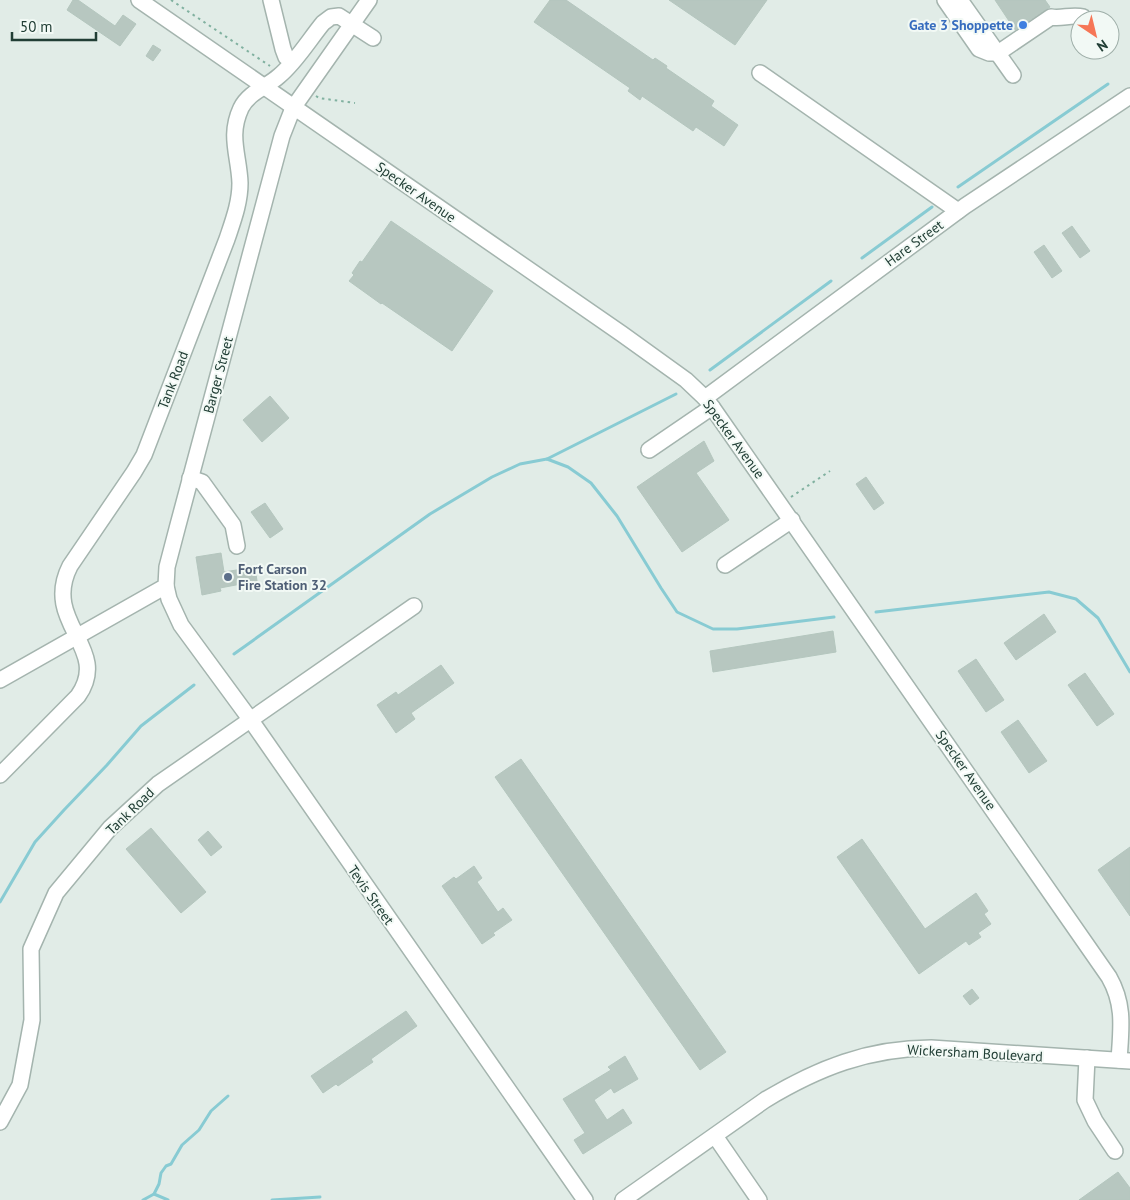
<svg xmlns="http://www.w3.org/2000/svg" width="1130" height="1200" viewBox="0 0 1130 1200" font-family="'PT Sans',sans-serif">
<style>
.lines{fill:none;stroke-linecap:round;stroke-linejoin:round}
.stream{stroke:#88cbd3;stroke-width:3}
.building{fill:#b7c7c0;stroke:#b4c6be}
.minor-casing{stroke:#a4b4ae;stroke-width:18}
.path{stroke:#81b1a0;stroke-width:2;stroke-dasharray:2.5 4;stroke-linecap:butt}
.minor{stroke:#fff;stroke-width:15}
.shop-dot{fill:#3f7fe0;stroke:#f2f9f5;stroke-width:2}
.service-dot{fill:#5c6f8a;stroke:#f2f9f5;stroke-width:2}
.labels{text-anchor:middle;stroke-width:4;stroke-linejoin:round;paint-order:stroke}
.shop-label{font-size:14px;font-weight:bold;fill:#366cbe;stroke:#f2f9f5;text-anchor:end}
.street-label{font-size:14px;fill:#213e35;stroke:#f2f9f5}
.service-label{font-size:14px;font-weight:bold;fill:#4e5e75;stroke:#f2f9f5;text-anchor:start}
</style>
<rect width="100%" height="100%" fill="#e1ece7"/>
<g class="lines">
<!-- stream -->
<g class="stream">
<polyline points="958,187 1108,84"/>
<polyline points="862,258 932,207"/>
<polyline points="710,370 831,281"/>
<polyline points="547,459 676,394"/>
<polyline points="876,612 1049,592 1076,599 1098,618 1130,672"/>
<polyline points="234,654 430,514 492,477 520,464 547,459 568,467 591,483 617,516 661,588 677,612 713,629 737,629 834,617"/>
<polyline points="0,902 35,842 64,810 107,765 141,726 194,685"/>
<polyline points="154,1194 159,1184 161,1173 166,1166 171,1164 182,1145 199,1130 211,1111 228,1096"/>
<polyline points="143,1200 154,1194 168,1200"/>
<polyline points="272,1200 320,1197"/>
</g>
</g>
<!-- building -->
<g class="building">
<polygon points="73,0 78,0 115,26 123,15 136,24 120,46 67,10"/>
<polygon points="550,0 566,0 653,60 655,58 667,66 666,68 714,101 711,106 738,125 724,146 696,127 693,131 642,96 640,100 628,91 630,88 534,22"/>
<polygon points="669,0 767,0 735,45"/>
<polygon points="995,0 1045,0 1050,7 1015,30"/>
<polygon points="153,45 161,50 153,61 146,56"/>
<polygon points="391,221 493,291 452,351 382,303 381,304 349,281 354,275 352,273 360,261 362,262"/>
<polygon points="1072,226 1090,251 1080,258 1062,233"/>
<polygon points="1044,245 1062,271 1052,278 1034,252"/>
<polygon points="270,396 289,418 262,442 243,420"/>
<polygon points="704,441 714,461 696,473 729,520 682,552 637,487"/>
<polygon points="866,477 884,503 874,510 856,484"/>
<polygon points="265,503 283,529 270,538 251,512"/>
<polygon points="221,553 224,572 255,567 257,581 220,588 221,591 202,595 196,557"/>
<polygon points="1044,614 1056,632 1016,660 1004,643"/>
<polygon points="833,631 836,652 713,672 710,651"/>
<polygon points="976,659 1004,700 986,712 958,671"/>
<polygon points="441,665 454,683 411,713 415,719 396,733 377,705 396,692 398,695"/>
<polygon points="1085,673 1114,714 1097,726 1068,685"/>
<polygon points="1018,720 1047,761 1029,773 1001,732"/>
<polygon points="521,759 726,1052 700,1070 495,777"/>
<polygon points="151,828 206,892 181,913 126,849"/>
<polygon points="208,831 222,847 211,856 198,840"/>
<polygon points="862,839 925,929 976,893 988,911 984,914 991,924 978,933 981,937 969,945 966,941 919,974 837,857"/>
<polygon points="1130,847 1130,916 1098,870"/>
<polygon points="474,866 482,878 477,882 498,912 503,908 512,920 493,933 495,935 482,944 442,886 454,877 456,879"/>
<polygon points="972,989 979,998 970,1005 963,996"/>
<polygon points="406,1011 417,1026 371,1059 373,1062 338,1086 336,1084 323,1093 311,1076"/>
<polygon points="625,1056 638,1079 614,1093 611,1088 594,1100 607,1120 623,1109 632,1123 583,1154 574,1140 585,1133 563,1099 611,1070 608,1067"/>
<polygon points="1118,1172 1130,1188 1130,1200 1079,1200"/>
</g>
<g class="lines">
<!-- minor casing -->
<g class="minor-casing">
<g id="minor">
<path d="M139,0L622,334L686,380L705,398L712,407L1109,977C1125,1005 1121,1029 1119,1060"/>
<polyline points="271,0 283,49 286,57 292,62"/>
<path d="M945,0L979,49L989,53H998L1051,17C1062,19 1072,14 1083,17"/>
<polyline points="960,0 1013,75"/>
<polyline points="760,73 958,211"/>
<polyline points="705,398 965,206 1130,96"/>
<polyline points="649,450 712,407"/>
<polyline points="190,478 202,482 233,525 237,546"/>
<polyline points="725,565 792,520"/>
<polyline points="166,586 169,599 181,625 250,719 585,1200"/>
<polyline points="0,680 166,586 167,567 178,525 282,136 293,108 369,0"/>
<path d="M0,775L78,696C112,648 41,623 70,566L134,472L144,455L227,239C233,221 240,203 240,183C239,155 228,136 241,108C249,92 267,87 279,76C296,62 309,40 323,23L331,17L339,16L373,38"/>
<polyline points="1087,1058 1085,1100 1095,1121 1115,1151"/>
<polyline points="0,1122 20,1085 32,1020 31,949 56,893 110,828 158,784 414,606"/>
<polyline points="715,1136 759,1200"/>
<path d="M623,1200L765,1100C818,1068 869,1048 931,1048L1130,1061"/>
</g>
</g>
<!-- path -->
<g class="path">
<polyline points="171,0 270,66"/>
<polyline points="316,96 319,98 355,103"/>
<polyline points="791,497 830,471"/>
</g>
<!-- minor -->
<use href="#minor" class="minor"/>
</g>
<!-- markers -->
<circle class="shop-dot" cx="1023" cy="25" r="5"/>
<circle class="service-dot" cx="228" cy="577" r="5"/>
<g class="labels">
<!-- shop labels -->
<g class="shop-label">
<text x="1013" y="30">Gate 3 Shoppette</text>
</g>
<!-- street labels -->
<g class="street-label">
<text transform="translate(416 192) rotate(35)" y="5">Specker Avenue</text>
<text transform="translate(914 243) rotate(-36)" y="5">Hare Street</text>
<text transform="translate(218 375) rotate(-75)" y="5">Barger Street</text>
<text transform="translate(173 380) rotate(-69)" y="5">Tank Road</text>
<text transform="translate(734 439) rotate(54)" y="5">Specker Avenue</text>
<text transform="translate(966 770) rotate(55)" y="5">Specker Avenue</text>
<text transform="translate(130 811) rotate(-44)" y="5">Tank Road</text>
<text transform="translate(371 895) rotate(55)" y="5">Tevis Street</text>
<text transform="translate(975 1053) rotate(3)" y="5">Wickersham Boulevard</text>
</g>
<!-- service labels -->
<g class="service-label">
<text x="238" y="574">Fort Carson<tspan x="238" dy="16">Fire Station 32</tspan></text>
</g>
</g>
<!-- north arrow -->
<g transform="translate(1095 35) rotate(145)"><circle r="24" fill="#f2f9f5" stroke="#9eaea8"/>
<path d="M0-4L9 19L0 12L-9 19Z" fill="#f67656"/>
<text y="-8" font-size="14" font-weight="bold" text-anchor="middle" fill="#213e35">N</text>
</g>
<!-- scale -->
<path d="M12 32v8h84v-8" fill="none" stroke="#213e35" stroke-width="2.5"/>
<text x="20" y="32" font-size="15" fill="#213e35" stroke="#f2f9f5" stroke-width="4" paint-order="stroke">50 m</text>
</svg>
